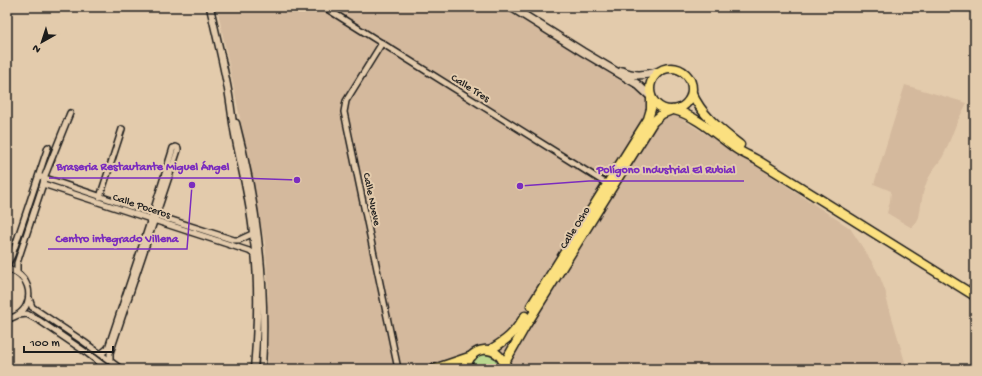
<svg xmlns="http://www.w3.org/2000/svg" width="982" height="376" viewBox="0 0 982 376" font-family="'Gochi Hand',sans-serif">
<style>
.built{fill:#d4b99d}
.grass{fill:url(#grass-tufts);stroke:#6b7a56}
.lines{fill:none;stroke-linecap:round;stroke-linejoin:round}
.minor-casing{stroke:#1c1c1c;stroke-width:8}
.tertiary-casing{stroke:#1c1c1c;stroke-width:9}
.secondary-casing{stroke:#1c1c1c;stroke-width:10}
.primary-casing{stroke:#1c1c1c;stroke-width:11}
.minor{stroke:#e3cbac;stroke-width:5}
.tertiary{stroke:#e3cbac;stroke-width:6}
.secondary{stroke:#e3cbac;stroke-width:7}
.primary{stroke:#fbe080;stroke-width:8}
.labels{text-anchor:middle;stroke-width:4;stroke-linejoin:round;paint-order:stroke}
.street-label{font-size:11px;fill:#1c1c1c;stroke:#e3cbac}
.leader{fill:none;stroke:#7b2cbf;stroke-width:1.5}
.callout-dot{fill:#7b2cbf;stroke:#e3cbac;stroke-width:1.5}
.callout-label{font-size:12px;text-anchor:middle;font-weight:bold;fill:#7b2cbf;stroke:#e3cbac;stroke-width:4;stroke-linejoin:round;paint-order:stroke}
</style>
<defs>
<pattern id="grass-tufts" width="24" height="20" patternUnits="userSpaceOnUse"><rect width="24" height="20" fill="#bad78f"/><path d="M3 7l-1-3M5 7V3M7 7l1-3M15 17l-1-3M17 17v-4M19 17l1-3" fill="none" stroke="#9fb87b"/></pattern>
</defs>
<rect width="100%" height="100%" fill="#e3cbac"/>
<filter id="ink" filterUnits="userSpaceOnUse"><feTurbulence type="fractalNoise" baseFrequency=".025" numOctaves="2"/><feDisplacementMap in="SourceGraphic" scale="8" xChannelSelector="R" yChannelSelector="G"/><feConvolveMatrix kernelMatrix="1 2 1 2 8 2 1 2 1" color-interpolation-filters="sRGB"/></filter>
<g filter="url(#ink)">
<!-- built -->
<g class="built">
<polygon points="217,7 504,7 747,160 850,228 872,262 880,277 886,293 886,297 907,369 268,369 268,284 265,243 258,212 239,113"/>
<polygon points="905,85 967,103 957,122 946,150 942,158 933,170 927,181 923,193 919,217 916,223 912,228 887,213 890,201 891,191 874,184"/>
</g>
<!-- grass -->
<path class="grass" d="M481,355C491,354 498,359 499,369H472C472,362 475,358 481,355Z"/>
<g class="lines">
<!-- minor casing -->
<g class="minor-casing">
<g id="minor">
<polyline points="324,7 607,184"/>
<polyline points="382,43 346,101 344,112 398,369"/>
<polyline points="39,176 156,215 234,240 239,240 254,233"/>
<polyline points="43,184 249,251 255,255"/>
<polyline points="100,197 122,129"/>
<polyline points="7,265 12,255 48,147"/>
<path d="M7,269C36,275 36,314 7,319"/>
<polyline points="17,272 17,263 43,184 44,178 70,113"/>
<polyline points="29,298 32,307 84,342 121,369"/>
<polyline points="19,315 27,314 40,321 87,353 108,369"/>
<polyline points="101,354 108,348 148,228 173,148 176,147 178,148 178,150 110,353 110,360"/>
</g>
</g>
<!-- tertiary casing -->
<g class="tertiary-casing">
<g id="tertiary">
<path d="M210,7C216,35 223,62 228,90C231,105 232,120 235,135C241,168 250,200 253,233C259,278 258,324 254,369"/>
<path d="M236,123C257,203 267,286 262,369"/>
</g>
</g>
<!-- secondary casing -->
<g class="secondary-casing">
<g id="secondary">
<polyline points="511,7 583,52 637,84 650,96"/>
<path d="M622,71C634,77 645,75 657,72"/>
</g>
</g>
<!-- primary casing -->
<g class="primary-casing">
<g id="primary">
<circle cx="671" cy="89" r="21"/>
<path d="M692,93C702,116 721,130 740,145"/>
<path d="M674,110C695,115 718,136 735,148C742,153 750,156 757,160L975,296"/>
<polyline points="531,306 648,119 651,109 651,97"/>
<path d="M490,350C508,339 513,335 525,316"/>
<polyline points="504,364 525,327 653,122 662,114 672,110"/>
<polyline points="434,369 472,356"/>
<path d="M467,369C467,345 500,343 504,366"/>
</g>
</g>
<!-- minor -->
<use href="#minor" class="minor"/>
<!-- tertiary -->
<use href="#tertiary" class="tertiary"/>
<!-- secondary -->
<use href="#secondary" class="secondary"/>
<!-- primary -->
<use href="#primary" class="primary"/>
</g>
</g>
<g class="labels">
<!-- street labels -->
<g class="street-label">
<text transform="translate(471 87) rotate(32)" y="4">Calle Tres</text>
<text transform="translate(373 199) rotate(78)" y="4">Calle Nueve</text>
<text transform="translate(142 205) rotate(18)" y="4">Calle Poceros</text>
<text transform="translate(574 227) rotate(-58)" y="4">Calle Ocho</text>
</g>
</g>
<!-- callouts -->
<path class="leader" d="M297 180L238 178H49M520 186L589 181H744M192 185L187 249H48"/>
<g class="callout-dot">
<circle cx="297" cy="180" r="4"/>
<circle cx="520" cy="186" r="4"/>
<circle cx="192" cy="185" r="4"/>
</g>
<g class="callout-label">
<text x="143" y="170">Braseria Restautante Miguel Ángel</text>
<text x="666" y="173">Polígono Industrial El Rubial</text>
<text x="117" y="242">Centro integrado Villena</text>
</g>
<!-- margin -->
<rect width="982" height="376" fill="none" stroke="#e3cbac" stroke-width="24"/>
<rect x="12" y="12" width="958" height="352" fill="none" stroke="#1c1c1c" stroke-width="1.5" filter="url(#ink)"/>
<!-- north arrow -->
<g transform="translate(42 42) rotate(219)" stroke="#e3cbac" stroke-width="3" paint-order="stroke">
<path d="M0-3L7 15L0 10L-7 15Z" fill="#1c1c1c"/>
<text y="-6" font-size="11" font-weight="bold" text-anchor="middle" fill="#1c1c1c">N</text>
</g>
<!-- scale -->
<path d="M24 346v6h89v-6" fill="none" stroke="#1c1c1c" stroke-width="2"/>
<text x="30" y="346" font-size="12" fill="#1c1c1c" stroke="#e3cbac" stroke-width="3" paint-order="stroke">100 m</text>
</svg>
